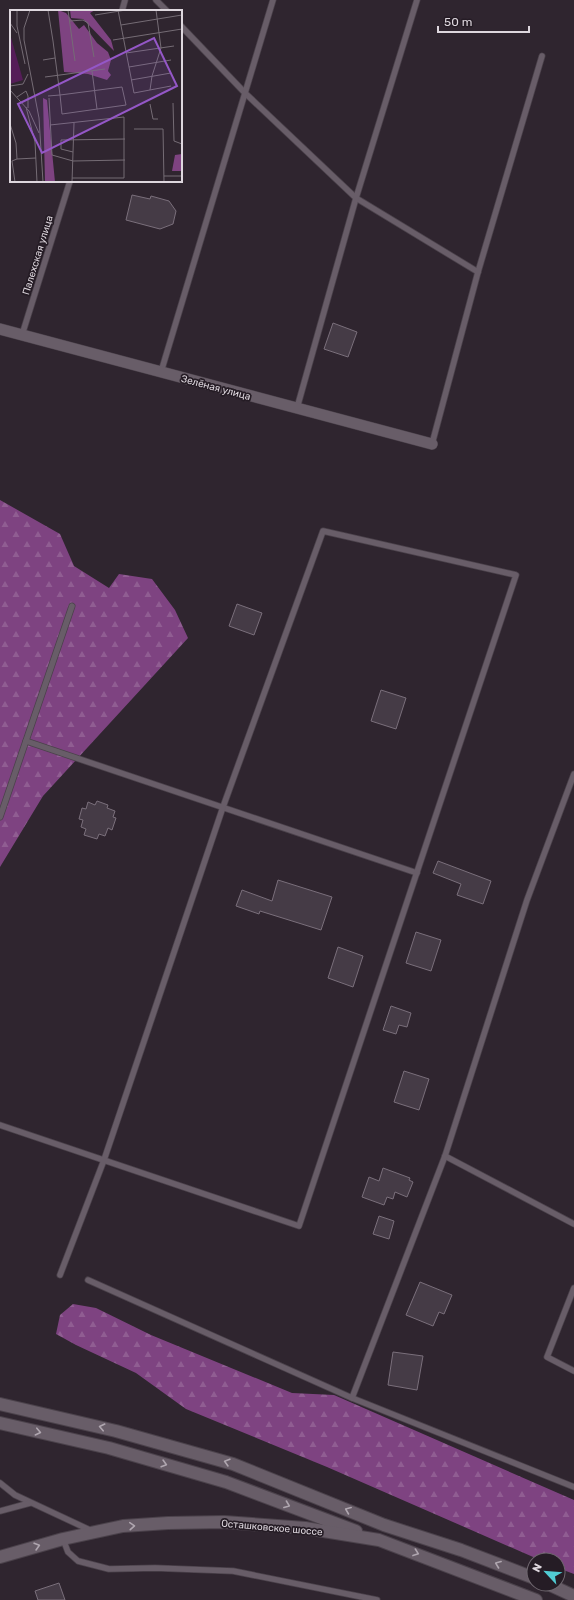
<svg xmlns="http://www.w3.org/2000/svg" width="574" height="1600" viewBox="0 0 574 1600" font-family="Rubik,sans-serif">
<style>
.forest{fill:url(#forest-firs)}
.building{fill:#453b46;stroke:#7a6f7b}
.lines{fill:none;stroke-linecap:round;stroke-linejoin:round}
.lane-casing{stroke:#4b424b;stroke-width:7}
.street-casing{stroke:#4b424b;stroke-width:12}
.secondary-casing{stroke:#4b424b;stroke-width:14}
.lane{stroke:#685d68;stroke-width:5.5}
.street{stroke:#685d68;stroke-width:11}
.secondary{stroke:#685d68;stroke-width:12}
.oneway{stroke:#afa6af}
.labels{text-anchor:middle;stroke-width:3.5;stroke-linejoin:round;paint-order:stroke}
.street-label{font-size:10px;fill:#ded7de;stroke:#251c25}
.inset-road{fill:none;stroke:#756c75;stroke-width:1}
.view{fill:#9457c7;fill-opacity:0.15;stroke:#9457c7;stroke-width:2}
.inset-edge{fill:none;stroke:#ded7de;stroke-width:2}
</style>
<defs>
<pattern id="forest-firs" width="22" height="20" patternUnits="userSpaceOnUse"><rect width="22" height="20" fill="#7e4381"/><path d="M5 1l3.5 6h-7zM16 11l3.5 6h-7z" fill="#905d92"/></pattern>
</defs>
<rect width="100%" height="100%" fill="#2f252f"/>
<!-- forest -->
<g class="forest">
<polygon points="0,500 60,534 74,566 109,588 119,574 152,579 175,610 188,638 43,796 0,867"/>
<polygon points="73,1304 96,1308 151,1335 292,1393 334,1395 574,1500 574,1574 558,1568 558,1560 540,1560 327,1467 186,1409 136,1373 76,1345 56,1334 60,1315"/>
</g>
<!-- building -->
<g class="building">
<polygon points="132,195 150,199 151,196 169,201 176,211 173,224 160,229 126,220"/>
<polygon points="333,323 357,332 348,357 324,349"/>
<polygon points="237,604 262,613 254,635 229,626"/>
<polygon points="381,690 406,698 396,729 371,721"/>
<polygon points="97,801 108,805 107,808 115,811 113,817 116,818 112,830 108,828 105,836 99,834 97,839 84,835 86,829 81,827 83,820 79,819 82,808 86,809 88,802 95,805"/>
<polygon points="438,861 491,881 483,904 457,895 461,884 433,873"/>
<polygon points="278,880 332,897 321,930 260,911 259,914 236,906 242,890 272,901"/>
<polygon points="416,932 441,940 431,971 406,963"/>
<polygon points="338,947 363,956 353,987 328,978"/>
<polygon points="391,1006 411,1013 407,1027 399,1025 396,1034 383,1030"/>
<polygon points="404,1071 429,1079 419,1110 394,1102"/>
<polygon points="383,1168 410,1178 409,1180 413,1182 407,1197 395,1192 393,1199 387,1197 384,1205 362,1197 369,1177 379,1181"/>
<polygon points="379,1216 394,1221 389,1239 373,1234"/>
<polygon points="420,1282 452,1295 444,1314 439,1312 433,1326 406,1315"/>
<polygon points="393,1352 423,1356 417,1390 388,1385"/>
<polygon points="59,1583 65,1600 38,1600 35,1591"/>
</g>
<g class="lines">
<!-- lane casing -->
<g class="lane-casing">
<g id="lane">
<polyline points="156,0 167,11"/>
<polyline points="122,11 125,0"/>
<polyline points="181,26 245,93 356,198 478,272"/>
<polyline points="22,335 70,181"/>
<polyline points="161,372 273,0"/>
<polyline points="297,408 356,198 417,0"/>
<polyline points="432,444 478,272 542,56"/>
<polyline points="26,741 417,873"/>
<polyline points="0,817 72,606"/>
<polyline points="0,1125 299,1226 516,575 323,531 223,807 104,1160 60,1275"/>
<polyline points="445,1156 574,1224"/>
<polyline points="88,1280 352,1398 574,1487"/>
<polyline points="574,1288 547,1357 574,1371"/>
<polyline points="352,1398 445,1156 527,900 574,774"/>
<polyline points="0,1483 15,1495 92,1531"/>
<polyline points="0,1511 30,1503"/>
<polyline points="63,1539 68,1552 78,1561 109,1569 155,1568 233,1571 377,1600"/>
</g>
</g>
<!-- street casing -->
<g class="street-casing">
<polyline id="street" points="0,329 432,444"/>
</g>
<!-- secondary casing -->
<g class="secondary-casing">
<g id="secondary">
<polyline points="0,1404 116,1431 233,1464 384,1525 461,1550 534,1578"/>
<polyline points="0,1423 109,1448 226,1482 356,1531"/>
<polyline points="0,1557 63,1539 123,1526 168,1523 224,1522 305,1528 379,1540 536,1600"/>
<polyline points="548,1584 574,1596"/>
</g>
</g>
<!-- lane -->
<use href="#lane" class="lane"/>
<!-- street -->
<use href="#street" class="street"/>
<!-- secondary -->
<use href="#secondary" class="secondary"/>
</g>
<!-- one-way arrows -->
<defs><path id="oneway-chevron" d="M-2-3.5L2.5 0L-2 3.5" fill="none" stroke-width="1.6" stroke-linecap="round" stroke-linejoin="round"/></defs>
<g class="oneway">
<use href="#oneway-chevron" transform="translate(102 1427) rotate(-167)"/>
<use href="#oneway-chevron" transform="translate(38 1432) rotate(13)"/>
<use href="#oneway-chevron" transform="translate(227 1462) rotate(-164)"/>
<use href="#oneway-chevron" transform="translate(164 1464) rotate(16)"/>
<use href="#oneway-chevron" transform="translate(287 1505) rotate(21)"/>
<use href="#oneway-chevron" transform="translate(348 1510) rotate(-158)"/>
<use href="#oneway-chevron" transform="translate(132 1526) rotate(-4)"/>
<use href="#oneway-chevron" transform="translate(37 1546) rotate(-16)"/>
<use href="#oneway-chevron" transform="translate(416 1553) rotate(20)"/>
<use href="#oneway-chevron" transform="translate(498 1564) rotate(-159)"/>
</g>
<g class="labels">
<!-- street labels -->
<g class="street-label">
<text transform="translate(37 255) rotate(-73)" y="4">Палехская улица</text>
<text transform="translate(216 387) rotate(15)" y="4">Зелёная улица</text>
<text transform="translate(272 1527) rotate(5)" y="4">Осташковское шоссе</text>
</g>
</g>
<!-- overview -->
<g transform="translate(10 10)">
<rect width="172" height="172" fill="#2f252f"/>
<path d="M0,24L13,70L0,74Z" fill="#551d58"/>
<path d="M48,0L56,3L69,19L74,15L87,33L98,42L101,50L98,61L101,65L97,70L78,64L54,62ZM60,0H85L80,3L101,30L104,41L73,9L61,8ZM33,88L37,90L45,172H35ZM172,144V163V161H162L165,145Z" fill="#7e4381"/>
<path class="inset-road" d="M7,0V16L15,54M20,0L14,18V30L29,108L33,172M58,0L65,51M108,0L124,83L161,76M85,5L116,0M60,11L73,10L78,13L84,47M0,13L7,23M111,15L172,5M103,30L172,19M116,43L164,36M33,50L45,48M119,57L161,50M82,61L87,99M35,67L95,59M121,70L161,63M0,76L13,74L18,64M0,80L19,101L29,123M140,80L142,66L151,38L146,0M38,86L50,85L112,77L116,95L52,104L50,85L43,31L38,0M7,87L16,81L18,86V98M39,88L42,145L63,151L115,150M163,93L164,131L172,134M140,94L143,109H148M16,97L25,132L27,172M0,114L6,133L7,149L2,151L5,172M40,115L114,107V168H62M124,119H153L154,172M63,142L51,139V130L115,129M7,149L26,148M154,166H172M62,172L64,113"/>
<path class="view" d="M144,28L167,76L32,143L8,94Z"/>
<rect width="172" height="172" class="inset-edge"/>
</g>
<!-- north arrow -->
<g transform="translate(546 1572) rotate(296)"><circle r="19" fill="#251c25" stroke="#6f676f"/>
<path d="M0-3L7 15L0 10L-7 15Z" fill="#51ccd4"/>
<text y="-6" font-size="11" font-weight="bold" text-anchor="middle" fill="#ded7de">N</text>
</g>
<!-- scale -->
<path d="M438 26v6h91v-6" fill="none" stroke="#ded7de" stroke-width="2"/>
<text x="444" y="26" font-size="12" fill="#ded7de" stroke="#251c25" stroke-width="3" paint-order="stroke">50 m</text>
</svg>
